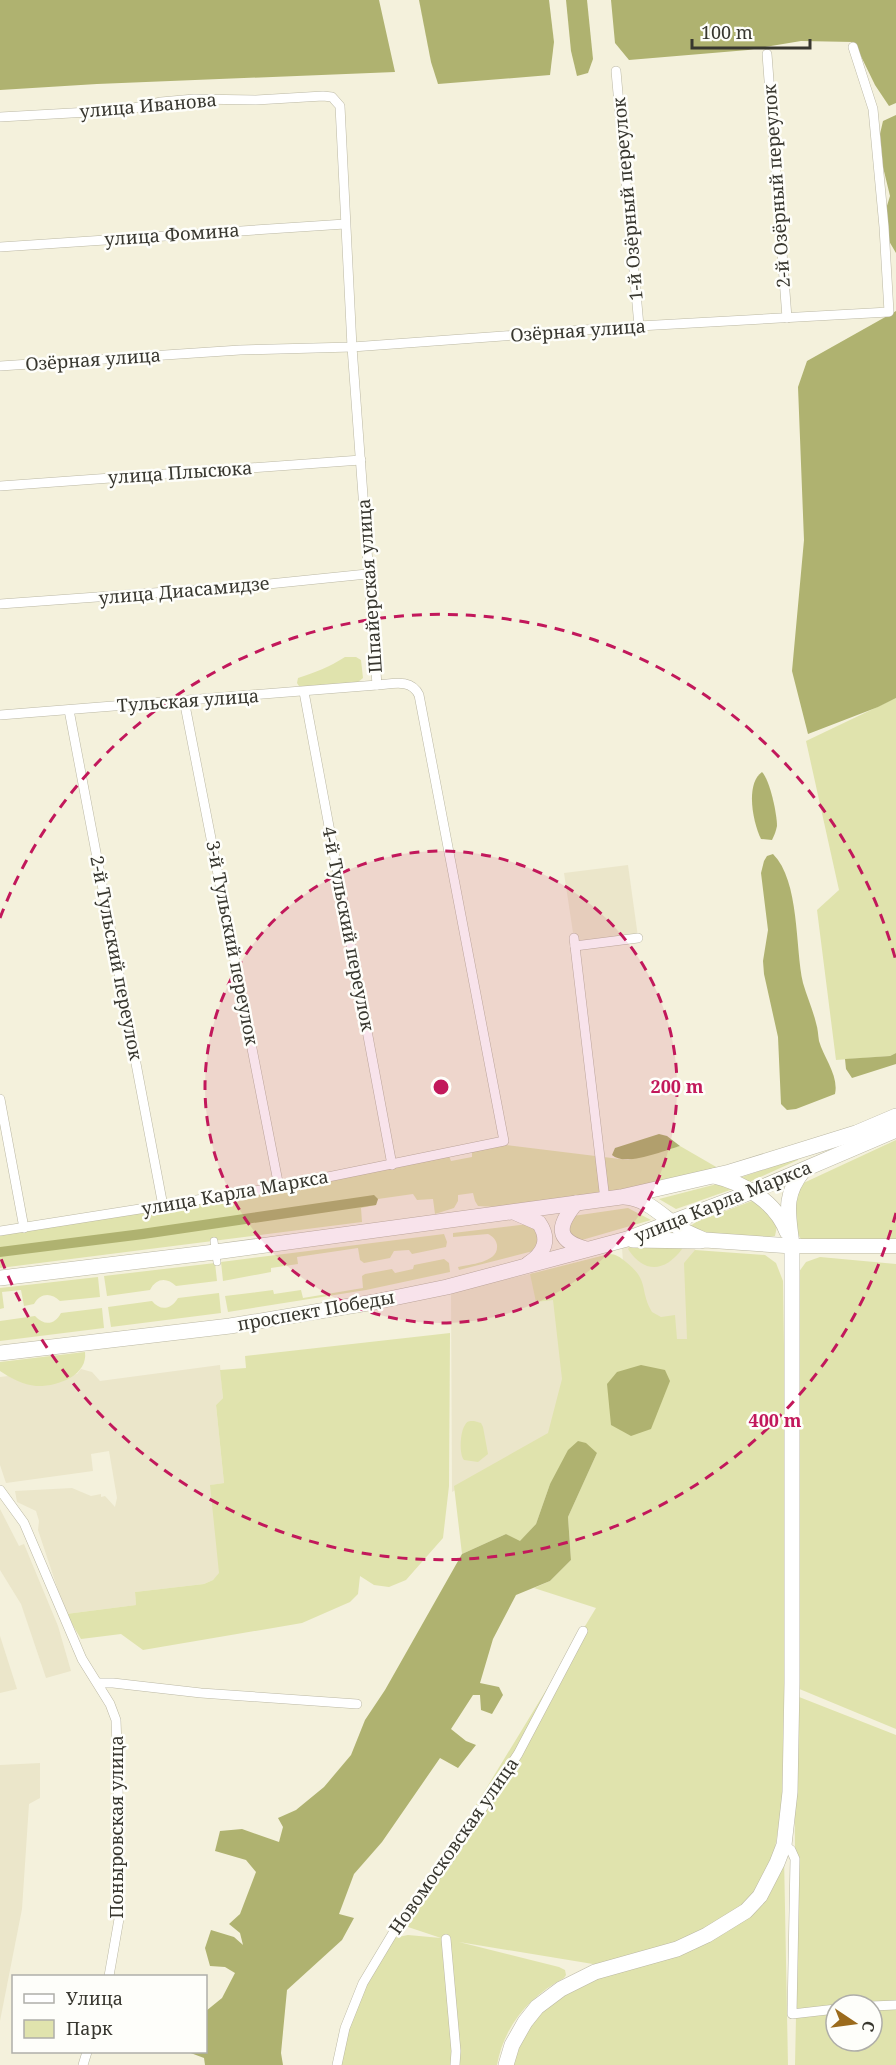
<svg xmlns="http://www.w3.org/2000/svg" width="896" height="2065" viewBox="0 0 896 2065" font-family="'Noto Serif',serif">
<style>
.built{fill:#ebe6ca}
.green{fill:#e0e3ad}
.forest{fill:#afb270}
.lines{fill:none;stroke-linecap:round;stroke-linejoin:round}
.pedestrian-casing{stroke:#bbb8a4;stroke-width:8}
.minor-casing{stroke:#bbb8a4;stroke-width:10}
.secondary-casing{stroke:#bbb8a4;stroke-width:15}
.primary-casing{stroke:#bbb8a4;stroke-width:16}
.pedestrian{stroke:#fff;stroke-width:7}
.minor{stroke:#fff;stroke-width:9}
.secondary{stroke:#fff;stroke-width:14}
.primary{stroke:#fff;stroke-width:15}
.ring{fill:none;stroke:#c2185b;stroke-width:3;stroke-dasharray:10 8}
.labels{text-anchor:middle;stroke-width:5;stroke-linejoin:round;paint-order:stroke}
.street-label{font-size:18px;fill:#38372f;stroke:#fefefa}
.centre{fill:#c2185b;stroke:#fefefa;stroke-width:3}
.ring-label{font-size:18px;text-anchor:middle;font-weight:bold;fill:#c2185b;stroke:#fefefa;stroke-width:5;stroke-linejoin:round;paint-order:stroke}
</style>
<rect width="100%" height="100%" fill="#f4f1dc"/>
<!-- built -->
<g class="built">
<polygon points="628,865 638,937 575,946 564,873"/>
<polygon points="655,1244 695,1244 698,1343 628,1346 622,1247"/>
<polygon points="534,1273 539,1298 554,1295 566,1378 551,1435 452,1492 451,1292"/>
<polygon points="220,1365 223,1398 216,1405 224,1483 211,1485 220,1573 213,1580 204,1584 135,1592 136,1605 66,1614 38,1530 39,1521 36,1511 17,1502 15,1491 72,1488 91,1496 101,1494 101,1497 105,1496 115,1507 117,1498 109,1451 91,1454 93,1471 6,1483 0,1465 0,1377 8,1376 22,1382 77,1374 81,1369 92,1372 100,1381"/>
<polygon points="0,1509 19,1546 24,1544 58,1626 71,1671 46,1678 21,1604 0,1570"/>
<polygon points="0,1636 17,1689 0,1693"/>
<polygon points="40,1763 40,1798 29,1804 22,1909 0,2021 0,1765"/>
</g>
<!-- green -->
<g class="green">
<path d="M345,657H356L361,660L363,678L358,682L307,689L299,686L297,683L298,678C317,672 329,667 345,657Z"/>
<polygon points="896,698 896,1053 890,1056 836,1060 817,910 839,890 806,741"/>
<path d="M896,1140V1246L801,1239C790,1224 796,1204 797,1186Z"/>
<polygon points="506,1145 628,1160 680,1146 718,1168 610,1192 496,1207 478,1206 475,1201 473,1193 458,1195 458,1201 454,1208 435,1214 433,1199 417,1200 413,1194 378,1199 376,1205 361,1208 362,1222 0,1268 0,1234 449,1156 451,1161 472,1157 472,1152"/>
<polygon points="798,1158 798,1160 747,1183 739,1178"/>
<polygon points="717,1184 733,1189 676,1209 659,1199"/>
<polygon points="752,1201 765,1210 777,1226 775,1236 754,1239 693,1231 689,1227 696,1222"/>
<polygon points="628,1208 651,1220 575,1242 570,1237 569,1223 573,1216"/>
<path d="M528,1224L535,1227L539,1240L533,1251L459,1270L458,1267C470,1264 499,1263 497,1245C496,1239 492,1236 488,1234L453,1237V1233Z"/>
<polygon points="444,1234 447,1242 446,1247 412,1254 409,1250 394,1251 390,1258 364,1263 360,1260 358,1248 297,1257 298,1264 271,1268 271,1272 223,1281 221,1262"/>
<path d="M630,1246L682,1248V1249C665,1272 644,1274 628,1249Z"/>
<path d="M695,1250L765,1255L776,1263L783,1281L787,1539L782,1805L774,1854L758,1889L745,1904L727,1917L674,1944L599,1965L459,1942L559,1967L565,1970L566,1975L564,1978C529,1997 504,2026 497,2065H337L358,1996L393,1938L408,1935L441,1938L408,1927L406,1922L408,1917L596,1608L534,1588L550,1581L571,1560L568,1517L597,1453L550,1484L536,1524L520,1542L506,1534L462,1554L454,1486L548,1433L562,1379L553,1300L536,1302L530,1274L609,1254C616,1254 620,1257 626,1262C650,1281 639,1290 652,1312L661,1317L675,1315L677,1339H687L684,1263Z"/>
<polygon points="820,1257 896,1264 896,1729 797,1688 796,1276 806,1262"/>
<polygon points="444,1259 449,1263 450,1272 366,1290 228,1312 225,1296 273,1290 274,1294 301,1290 303,1298 363,1288 362,1276 365,1274 392,1269 395,1273 413,1269 414,1265"/>
<path d="M215,1263L217,1281L176,1286C167,1277 156,1278 150,1290L107,1296L104,1276Z"/>
<path d="M98,1277L100,1297L60,1301C51,1292 40,1293 34,1304L24,1306L21,1290L2,1292L4,1308L0,1309V1288Z"/>
<path d="M219,1293L221,1313L111,1327L108,1307L152,1301C160,1311 171,1310 178,1298Z"/>
<path d="M102,1308L104,1328L0,1341V1321L35,1316C44,1326 55,1325 61,1313Z"/>
<polygon points="450,1333 449,1486 443,1538 406,1580 389,1587 374,1585 360,1576 358,1594 350,1602 302,1623 143,1650 121,1634 81,1639 66,1614 136,1605 135,1592 204,1584 213,1580 219,1573 210,1485 224,1483 216,1405 223,1398 220,1370 246,1368 245,1356"/>
<path d="M85,1352C88,1376 56,1387 36,1386C24,1385 10,1378 0,1371V1362Z"/>
<path d="M474,1421L481,1423L483,1427L488,1454L478,1462L464,1460C459,1454 460,1432 465,1425C467,1421 469,1421 474,1421Z"/>
<polygon points="794,1695 896,1735 896,2002 841,2004 796,2011"/>
<polygon points="784,1856 788,2065 510,2065 529,2020 559,1995 601,1977 680,1955 727,1932 750,1915"/>
<polygon points="896,2008 896,2065 795,2065 796,2016 836,2011 836,2041 872,2041 872,2009"/>
</g>
<!-- forest -->
<g class="forest">
<polygon points="0,0 379,0 395,72 97,84 0,90"/>
<polygon points="419,0 549,0 554,42 550,75 438,84 431,62"/>
<polygon points="566,0 587,0 593,59 588,73 577,76 571,51"/>
<polygon points="611,0 896,0 896,103 889,106 875,85 854,42 801,41 748,50 629,60 615,43"/>
<polygon points="896,115 896,253 886,236 886,209 890,196 883,167 880,134 883,121"/>
<polygon points="896,311 896,698 878,707 808,734 792,671 804,540 798,387 807,361"/>
<path d="M762,772C770,780 777,814 777,826C776,831 774,836 772,840L761,839C753,823 745,784 762,772Z"/>
<path d="M773,854C800,881 795,948 803,983C807,997 813,1010 816,1023C818,1029 818,1035 819,1041C824,1058 839,1076 835,1094L796,1109L787,1110L781,1104L778,1037L764,974L763,961L768,930L761,873L764,861L767,856Z"/>
<polygon points="896,1053 896,1064 852,1078 846,1069 845,1059 890,1056"/>
<path d="M659,1134L667,1136L680,1146C663,1151 625,1167 612,1155L615,1148Z"/>
<polygon points="374,1195 378,1199 376,1205 144,1239 0,1257 0,1247 141,1229"/>
<polygon points="641,1365 665,1370 670,1381 651,1429 631,1436 611,1425 607,1384 617,1372"/>
<polygon points="578,1441 586,1443 597,1453 568,1517 571,1560 550,1581 516,1595 493,1639 480,1683 499,1687 503,1695 492,1714 481,1710 480,1695 473,1695 451,1729 466,1741 476,1745 458,1768 440,1758 382,1842 354,1874 339,1914 354,1918 342,1940 287,1990 281,2053 283,2065 205,2065 204,2058 188,2052 206,2052 206,2011 222,1998 235,1973 225,1967 210,1966 205,1948 211,1930 234,1937 243,1945 240,1933 229,1924 240,1914 256,1872 246,1860 215,1851 220,1831 242,1829 279,1842 283,1827 278,1818 296,1810 324,1787 351,1755 365,1720 385,1690 462,1554 506,1534 520,1541 536,1524 550,1484 568,1450"/>
</g>
<g class="lines">
<!-- pedestrian casing -->
<g class="pedestrian-casing">
<polyline id="pedestrian" points="214,1241 217,1262"/>
</g>
<!-- minor casing -->
<g class="minor-casing">
<g id="minor">
<polyline points="767,54 787,318"/>
<polyline points="616,71 639,326"/>
<path d="M0,117L125,110L161,102L194,99L256,100L323,96L332,97L340,106L352,347L377,685C392,684 411,678 419,695L504,1141L279,1187L0,1231"/>
<polyline points="0,247 345,224"/>
<polyline points="0,366 240,350 352,347 639,326 889,312 884,227 873,109 853,47"/>
<polyline points="0,486 361,460"/>
<polyline points="0,604 249,586 367,574"/>
<polyline points="304,692 392,1165"/>
<polyline points="184,700 279,1187"/>
<polyline points="69,710 163,1206"/>
<polyline points="0,715 377,685"/>
<polyline points="574,938 605,1200"/>
<polyline points="575,946 638,938"/>
<polyline points="0,1099 24,1228"/>
<polyline points="0,1490 24,1523 82,1659 110,1704 116,1720 118,1772 119,1919 109,1976"/>
<polyline points="98,1683 113,1683 201,1693 357,1704"/>
<polyline points="784,1845 791,1850 795,1859 792,2014 836,2009"/>
<polyline points="446,1939 456,2051 455,2065"/>
<polyline points="872,2006 896,2005"/>
<polyline points="83,2065 87,2052"/>
<polyline points="337,2065 345,2028 363,1983 396,1928 447,1862 518,1754 583,1631"/>
</g>
</g>
<!-- secondary casing -->
<g class="secondary-casing">
<polyline id="secondary" points="792,1246 896,1246"/>
</g>
<!-- primary casing -->
<g class="primary-casing">
<g id="primary">
<path d="M714,1176C744,1183 776,1202 787,1232"/>
<path d="M624,1197C647,1198 663,1217 681,1229C688,1233 695,1236 702,1239"/>
<path d="M576,1203C558,1225 554,1240 586,1249"/>
<path d="M516,1213L539,1223C550,1239 545,1253 528,1264"/>
<polyline points="633,1240 699,1241 705,1240 792,1246"/>
<polyline points="0,1278 215,1252 621,1197 730,1172 856,1133 896,1116"/>
<polyline points="0,1353 230,1326 374,1302 447,1287 627,1239 751,1192 896,1130"/>
<path d="M506,2065L512,2045L525,2022L537,2007L561,1989L595,1972L677,1949L707,1935L746,1911L760,1896L777,1863L784,1845L790,1792L792,1683V1246C789,1215 782,1197 803,1171"/>
</g>
</g>
<!-- pedestrian -->
<use href="#pedestrian" class="pedestrian"/>
<!-- minor -->
<use href="#minor" class="minor"/>
<!-- secondary -->
<use href="#secondary" class="secondary"/>
<!-- primary -->
<use href="#primary" class="primary"/>
</g>
<!-- distance rings -->
<circle cx="441" cy="1087" r="236" fill="#c2185b" fill-opacity=".12"/>
<g class="ring">
<circle cx="441" cy="1087" r="236"/>
<path d="M896 1213A472 472 0 0 1 0 1256M0 918A472 472 0 0 1 896 961"/>
</g>
<g class="labels">
<!-- street labels -->
<g class="street-label">
<text transform="translate(148 106) rotate(-5)" y="6">улица Иванова</text>
<text transform="translate(777 186) rotate(-94)" y="6">2-й Озёрный переулок</text>
<text transform="translate(628 199) rotate(-95)" y="6">1-й Озёрный переулок</text>
<text transform="translate(172 235) rotate(-4)" y="6">улица Фомина</text>
<text transform="translate(578 331) rotate(-4)" y="6">Озёрная улица</text>
<text transform="translate(93 360) rotate(-4)" y="6">Озёрная улица</text>
<text transform="translate(180 473) rotate(-4)" y="6">улица Плысюка</text>
<text transform="translate(370 586) rotate(-94)" y="6">Шпайерская улица</text>
<text transform="translate(184 591) rotate(-5)" y="6">улица Диасамидзе</text>
<text transform="translate(188 701) rotate(-4)" y="6">Тульская улица</text>
<text transform="translate(348 929) rotate(79)" y="6">4-й Тульский переулок</text>
<text transform="translate(232 943) rotate(79)" y="6">3-й Тульский переулок</text>
<text transform="translate(116 958) rotate(79)" y="6">2-й Тульский переулок</text>
<text transform="translate(235 1193) rotate(-10)" y="6">улица Карла Маркса</text>
<text transform="translate(723 1202) rotate(-22)" y="6">улица Карла Маркса</text>
<text transform="translate(316 1311) rotate(-10)" y="6">проспект Победы</text>
<text transform="translate(117 1827) rotate(-90)" y="6">Поныровская улица</text>
<text transform="translate(454 1846) rotate(-55)" y="6">Новомосковская улица</text>
</g>
</g>
<circle cx="441" cy="1087" r="9" class="centre"/>
<g class="ring-label">
<text x="677" y="1093">200 m</text>
<text x="775" y="1427">400 m</text>
</g>
<!-- legend -->
<rect x="12" y="1975" width="195" height="78" fill="#fefefa" stroke="#afaea9" stroke-width="1.5"/>
<rect x="24" y="1994" width="30" height="9" fill="#ffffff" stroke="#afaea9" stroke-width="1.5"/>
<text x="66" y="2005" font-size="18" fill="#38372f">Улица</text>
<rect x="24" y="2020" width="30" height="18" fill="#e0e3ad" stroke="#afaea9" stroke-width="1.5"/>
<text x="66" y="2035" font-size="18" fill="#38372f">Парк</text>
<!-- north arrow -->
<g transform="translate(854 2023) rotate(103)"><circle r="28" fill="#fefefa" stroke="#afaea9" stroke-width="1.5"/>
<path d="M0-4.5L10 22L0 15L-10 22Z" fill="#9b6b1d"/>
<text y="-9" font-size="16" font-weight="bold" text-anchor="middle" fill="#38372f">С</text>
</g>
<!-- scale -->
<path d="M692 39v9h118v-9" fill="none" stroke="#38372f" stroke-width="3"/>
<text x="701" y="39" font-size="18" fill="#38372f" stroke="#fefefa" stroke-width="4.5" paint-order="stroke">100 m</text>
</svg>
